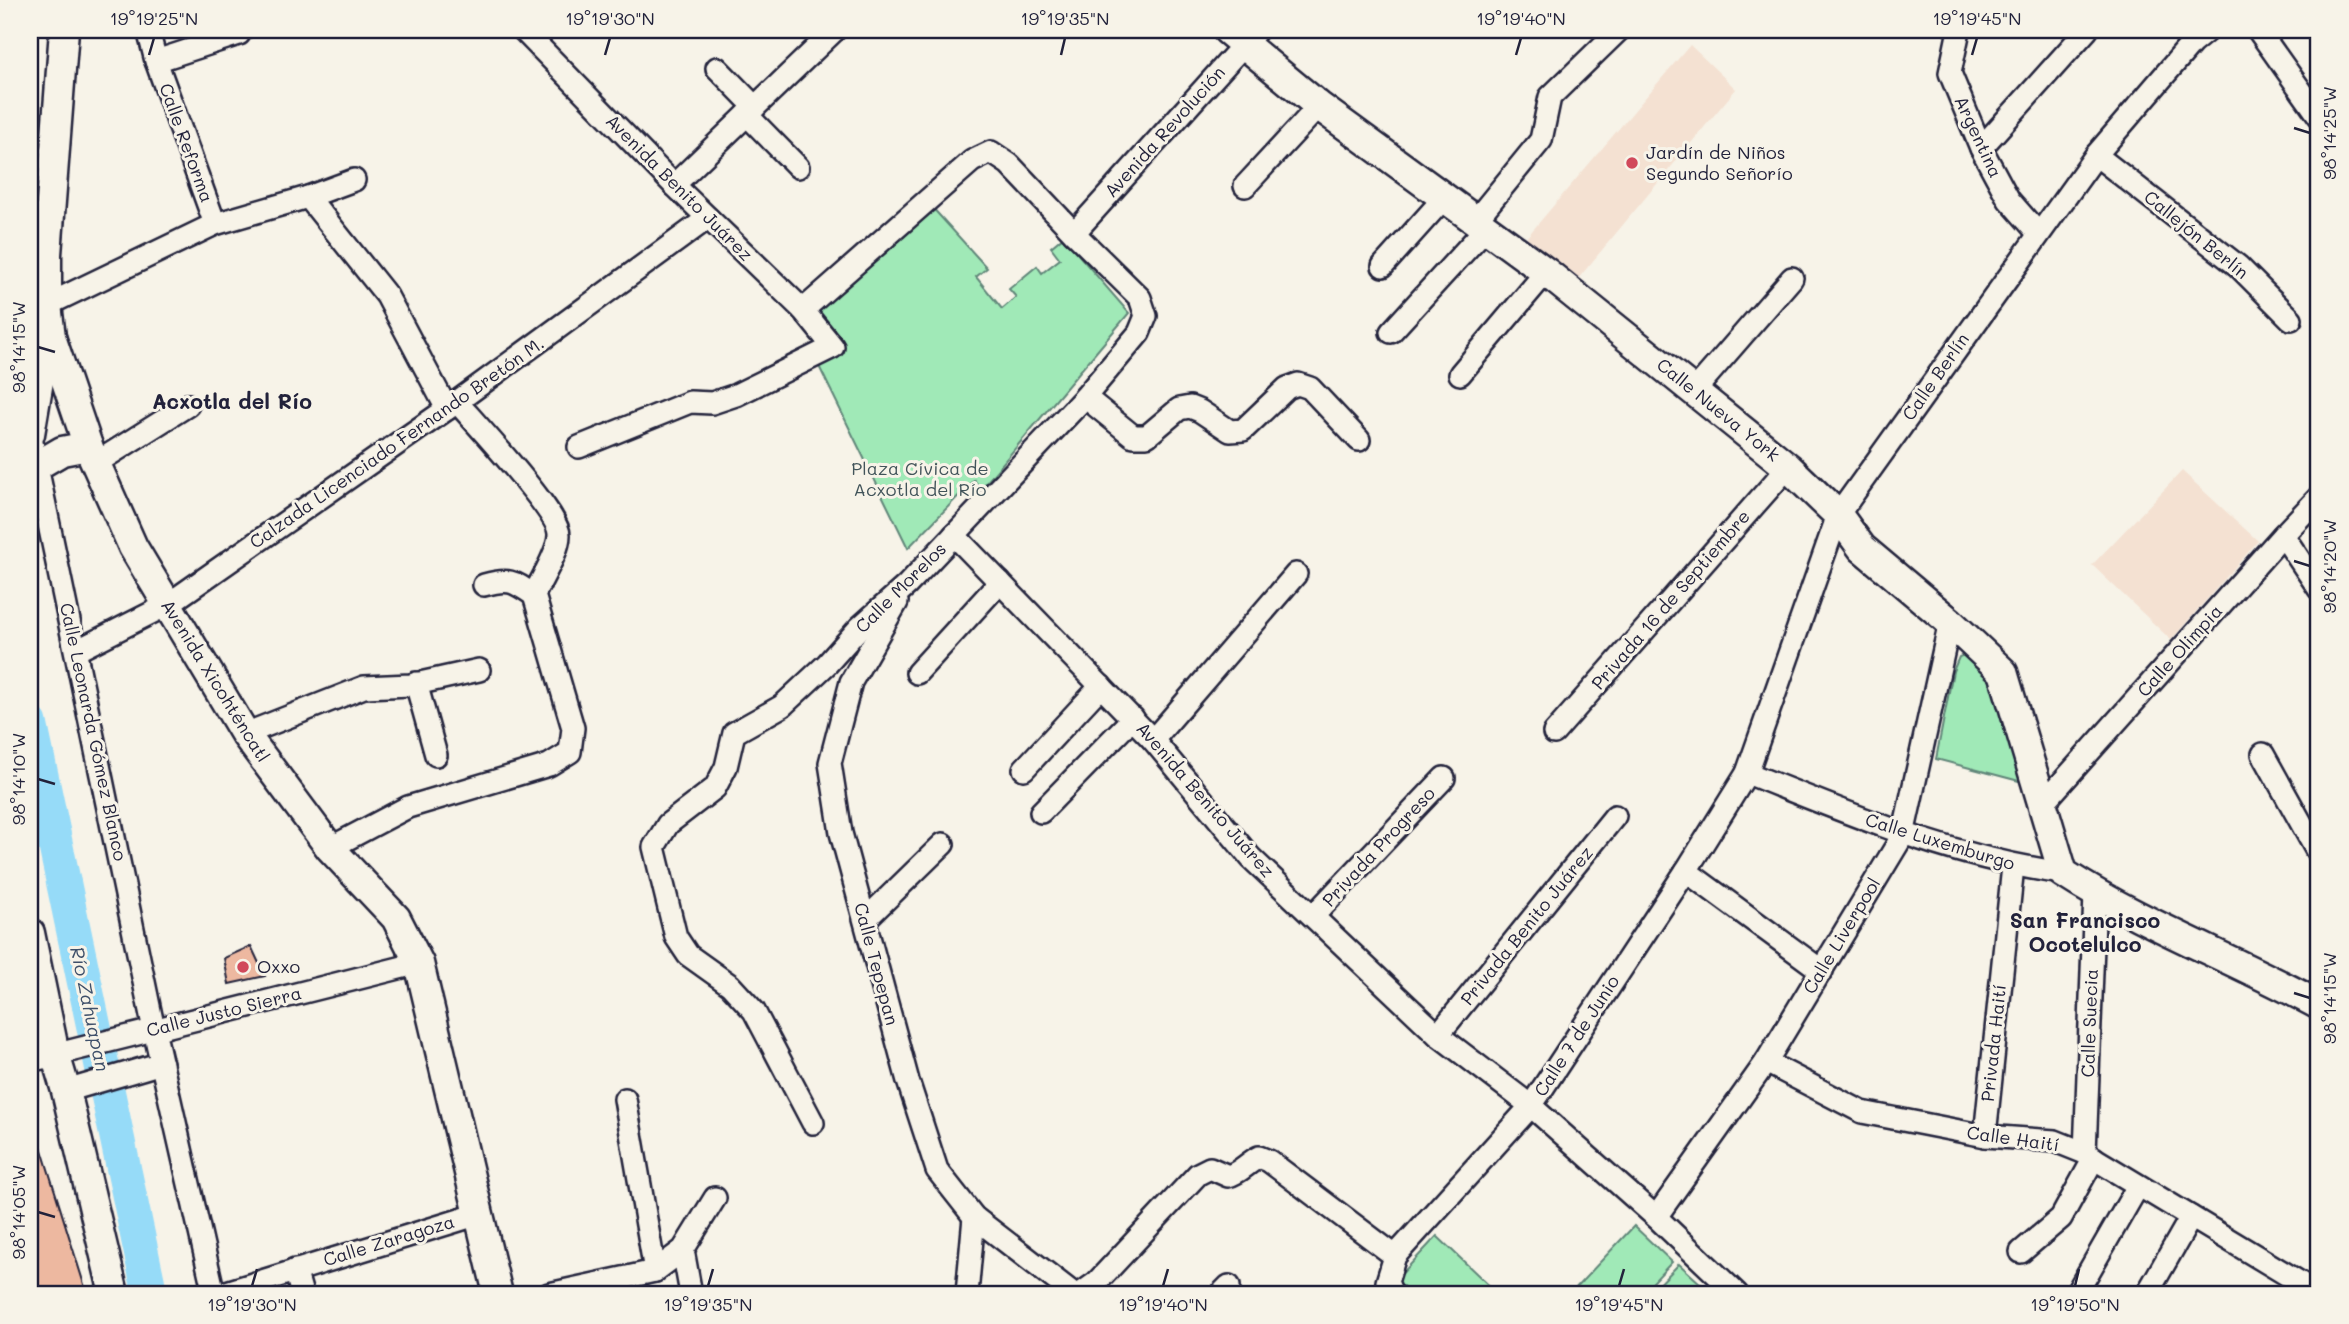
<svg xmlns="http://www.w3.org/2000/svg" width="2349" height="1324" viewBox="0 0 2349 1324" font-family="Mali,sans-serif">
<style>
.built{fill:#f4e1d2}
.green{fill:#a0e9b7;stroke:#618679;stroke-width:2}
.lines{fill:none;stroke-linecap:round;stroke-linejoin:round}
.river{stroke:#96dbf8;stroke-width:35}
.building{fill:#edb8a0;stroke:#22223b;stroke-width:2}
.minor-casing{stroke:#22223b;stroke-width:26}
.tertiary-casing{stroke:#22223b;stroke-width:33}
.minor{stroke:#f7f3e8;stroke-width:21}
.tertiary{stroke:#f7f3e8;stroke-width:28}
.ticks{fill:none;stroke:#22223b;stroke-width:2.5}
.poi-dot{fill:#d1495b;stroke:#f7f3e8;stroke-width:2.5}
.labels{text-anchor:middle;stroke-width:6;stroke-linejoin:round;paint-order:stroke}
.street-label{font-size:18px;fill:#22223b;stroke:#f7f3e8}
.poi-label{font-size:18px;fill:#22223b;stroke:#f7f3e8;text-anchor:start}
.park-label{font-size:18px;fill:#42545a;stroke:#f7f3e8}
.water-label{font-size:19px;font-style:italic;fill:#3f506a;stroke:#f7f3e8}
.quarter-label{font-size:21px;font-weight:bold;fill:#22223b;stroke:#f7f3e8}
.neatline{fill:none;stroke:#22223b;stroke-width:2.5}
.ticks-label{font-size:18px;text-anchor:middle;fill:#22223b}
</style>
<rect width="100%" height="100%" fill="#f7f3e8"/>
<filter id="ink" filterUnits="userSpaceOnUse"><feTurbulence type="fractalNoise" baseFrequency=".0143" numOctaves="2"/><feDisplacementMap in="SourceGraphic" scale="14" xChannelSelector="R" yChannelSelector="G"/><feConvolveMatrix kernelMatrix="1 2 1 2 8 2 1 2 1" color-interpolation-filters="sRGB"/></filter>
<g filter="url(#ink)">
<!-- built -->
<g class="built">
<polygon points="1690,45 1736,89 1577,280 1526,238"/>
<polygon points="2182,471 2258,541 2171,640 2092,565"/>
</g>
<!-- green -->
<g class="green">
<polygon points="930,205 987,268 976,277 1002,309 1016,297 1009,289 1037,266 1042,273 1060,259 1051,247 1063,237 1129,313 981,489 974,480 908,548 815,358 818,314 815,307"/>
<polygon points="1964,655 1973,657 1996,680 2023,782 1936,759 1953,671 1959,657"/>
<polygon points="1634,1226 1672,1262 1642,1294 1570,1294"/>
<polygon points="1437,1236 1498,1294 1412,1294 1396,1280"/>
<polygon points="1679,1264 1712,1294 1650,1294"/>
</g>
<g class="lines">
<!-- river -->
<polyline class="river" points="30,723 150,1294"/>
</g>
<!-- building -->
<g class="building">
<polygon points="251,946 265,976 229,984 224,958"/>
<polygon points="30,1121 33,1121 87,1294 30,1294"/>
</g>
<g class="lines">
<!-- minor casing -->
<g class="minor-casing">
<g id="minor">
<polyline points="148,30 156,61 215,224"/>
<polyline points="523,30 674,185 803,310 833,347 736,395 712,403 690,402 579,447"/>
<polyline points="1959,30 1950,73 1981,148 2009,200 2038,233"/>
<polyline points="2258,30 2319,116"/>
<polyline points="156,61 239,34"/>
<polyline points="717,68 755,107"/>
<polyline points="747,115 798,167"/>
<polyline points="1981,148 2087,30"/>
<polyline points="2096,155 2238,266 2291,319"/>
<polyline points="674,185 835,30"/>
<polyline points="1245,186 1319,106"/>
<polyline points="308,197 387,296 447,409"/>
<polyline points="1475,221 1541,140 1550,97 1619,30"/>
<polyline points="1074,233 1257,30"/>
<polyline points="1383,266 1444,198"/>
<polyline points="47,305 215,224 308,197 354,180"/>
<polyline points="803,310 972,161 991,152 1009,164 1074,233 1140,298 1146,316 1139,333 1085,397 907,585 860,627 827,664 782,706 734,733 726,767 715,788 668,824 654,847 676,937 688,955 730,985 754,1011 813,1123"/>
<polyline points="1391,332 1486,228"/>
<polyline points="1460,374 1546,272"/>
<polyline points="1694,391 1792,278"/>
<polyline points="1085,397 1133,436 1147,436 1179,409 1190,407 1200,411 1230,431 1243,430 1287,388 1298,384 1310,388 1359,440"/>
<path d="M457,402C475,423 560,514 559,535C559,552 541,579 534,595"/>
<polyline points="30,433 154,1030 214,1294"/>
<polyline points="96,463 188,405"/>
<polyline points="954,535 1153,740 1251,858 1438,1035 1531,1106 1656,1217 1737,1294"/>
<polyline points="2283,535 2319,589"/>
<path d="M484,585C509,578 513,581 534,595"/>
<polyline points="897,602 851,682 830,763 841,833 908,1081 937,1170 974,1217 1074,1294"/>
<polyline points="76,651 167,605 447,409 708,218"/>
<polyline points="917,673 1000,582"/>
<polyline points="416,683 436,755"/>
<polyline points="1554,733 1788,467"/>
<polyline points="245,734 364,687 411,685 479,670"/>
<polyline points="1153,740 1296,574"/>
<polyline points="2263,754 2319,855"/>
<polyline points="1024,769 1101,686"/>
<path d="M1747,773C1851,814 1951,858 2063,873"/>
<polyline points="2041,806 2283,535 2319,497"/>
<polyline points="1041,812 1133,718"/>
<polyline points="330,848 408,807 549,765 570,752 573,728 534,595"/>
<polyline points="1686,871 1822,971"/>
<polyline points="1313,916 1444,778"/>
<polyline points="865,920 943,844"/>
<polyline points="1438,1035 1615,816"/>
<polyline points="30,1061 419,963"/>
<polyline points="1766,1062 1862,1112 1985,1136 2055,1141 2085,1153 2319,1294"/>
<polyline points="66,1091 162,1063"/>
<polyline points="625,1099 655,1271"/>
<polyline points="1985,1136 2013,866"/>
<polyline points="2085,1153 2095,894"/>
<polyline points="1656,1217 1766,1062 1903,835 1950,622"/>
<polyline points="683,1250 691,1294"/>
<polyline points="2021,1252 2061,1218 2094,1158"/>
<polyline points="295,1270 302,1294"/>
<polyline points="220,1294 479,1214"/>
<polyline points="549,1294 655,1271 683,1250 715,1198"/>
<polyline points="967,1294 974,1217"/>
<path d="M1080,1294L1097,1282L1198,1174L1210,1168L1228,1176C1240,1173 1247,1163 1259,1157L1269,1161L1395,1256"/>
<polyline points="1221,1294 1229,1286"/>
<polyline points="1392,1294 1387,1282 1395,1256 1531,1106 1686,871 1747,773 1838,515 2096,155 2192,43 2208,30"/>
<polyline points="2076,1294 2138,1186"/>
<polyline points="2147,1294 2191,1217"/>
</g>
</g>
<!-- tertiary casing -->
<g class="tertiary-casing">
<g id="tertiary">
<polyline points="64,30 47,254 47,305 51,337 88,446 133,547 245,734 330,848 396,918 419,963 498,1294"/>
<path d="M1227,30L1319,106L1546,272L1788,467L1838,515L1862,548L1950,622L2003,672L2063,873C2143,925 2235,959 2319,1005"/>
<polyline points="30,434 42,363 51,337"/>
<polyline points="38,465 62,451 88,446"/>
<polyline points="30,933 55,1054 66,1091 114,1294"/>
</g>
</g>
<!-- minor -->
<use href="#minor" class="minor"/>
<!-- tertiary -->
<use href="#tertiary" class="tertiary"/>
</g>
</g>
<!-- ticks -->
<path class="ticks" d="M149,55L154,38M605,55L610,38M1061,55L1065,38M1516,55L1521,38M1972,55L1977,38M2294,128L2310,133M38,347L55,352M2294,561L2310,566M38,779L55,784M2294,993L2310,998M38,1212L55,1217M252,1286L257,1269M708,1286L713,1269M1163,1286L1168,1269M1619,1286L1624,1269M2075,1286L2079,1269"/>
<!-- markers -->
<g class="poi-dot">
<circle cx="1632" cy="163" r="7"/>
<circle cx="243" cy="967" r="7"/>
</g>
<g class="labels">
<!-- street labels -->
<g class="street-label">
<text transform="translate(1165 132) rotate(-48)" y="6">Avenida Revolución</text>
<text transform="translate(1978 137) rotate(65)" y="6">Argentina</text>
<text transform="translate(186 143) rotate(70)" y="6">Calle Reforma</text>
<text transform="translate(679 188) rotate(45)" y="6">Avenida Benito Juárez</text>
<text transform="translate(2196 235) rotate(39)" y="6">Callejón Berlín</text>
<text transform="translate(1936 377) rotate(-55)" y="6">Calle Berlín</text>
<text transform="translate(1718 410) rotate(39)" y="6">Calle Nueva York</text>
<text transform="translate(397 443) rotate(-35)" y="6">Calzada Licenciado Fernando Bretón M.</text>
<text transform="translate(901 588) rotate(-45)" y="6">Calle Morelos</text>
<text transform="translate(1671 600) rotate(-49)" y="6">Privada 16 de Septiembre</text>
<text transform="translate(2180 651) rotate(-48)" y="6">Calle Olimpia</text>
<text transform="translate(215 681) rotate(58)" y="6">Avenida Xicohténcatl</text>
<text transform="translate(93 732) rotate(78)" y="6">Calle Leonarda Gómez Blanco</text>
<text transform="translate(1205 800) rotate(49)" y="6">Avenida Benito Juárez</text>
<text transform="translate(1940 842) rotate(17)" y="6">Calle Luxemburgo</text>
<text transform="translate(1379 847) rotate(-47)" y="6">Privada Progreso</text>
<text transform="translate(1527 926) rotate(-51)" y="6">Privada Benito Juárez</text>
<text transform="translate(1842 936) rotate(-59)" y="6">Calle Liverpool</text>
<text transform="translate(876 964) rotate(75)" y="6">Calle Tepepan</text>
<text transform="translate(224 1012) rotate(-14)" y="6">Calle Justo Sierra</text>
<text transform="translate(2090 1023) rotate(-88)" y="6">Calle Suecia</text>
<text transform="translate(1577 1036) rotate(-57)" y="6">Calle 7 de Junio</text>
<text transform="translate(1994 1043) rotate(-84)" y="6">Privada Haití</text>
<text transform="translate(2013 1139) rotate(8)" y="6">Calle Haití</text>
<text transform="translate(389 1241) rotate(-17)" y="6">Calle Zaragoza</text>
</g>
<!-- poi labels -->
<g class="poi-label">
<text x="1646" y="159">Jardín de Niños<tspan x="1646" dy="21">Segundo Señorío</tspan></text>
<text x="257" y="973">Oxxo</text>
</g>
<!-- park labels -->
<g class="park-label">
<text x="920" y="475">Plaza Cívica de<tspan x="920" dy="21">Acxotla del Río</tspan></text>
</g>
<!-- water labels -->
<g class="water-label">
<text transform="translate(90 1009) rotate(78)" y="7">Río Zahuapan</text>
</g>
<!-- quarter labels -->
<g class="quarter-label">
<text x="232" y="409">Acxotla del Río</text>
<text x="2085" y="928">San Francisco<tspan x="2085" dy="24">Ocotelulco</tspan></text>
</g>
</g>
<!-- margin -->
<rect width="2349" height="1324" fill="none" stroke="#f7f3e8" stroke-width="77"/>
<rect x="38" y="38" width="2272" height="1248" class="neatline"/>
<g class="ticks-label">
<text x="154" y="25">19°19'25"N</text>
<text x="610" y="25">19°19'30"N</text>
<text x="1065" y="25">19°19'35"N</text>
<text x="1521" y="25">19°19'40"N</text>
<text x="1977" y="25">19°19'45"N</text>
<text transform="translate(2330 133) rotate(-90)" y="6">98°14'25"W</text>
<text transform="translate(19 347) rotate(-90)" y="6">98°14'15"W</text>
<text transform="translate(2330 566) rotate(-90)" y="6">98°14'20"W</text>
<text transform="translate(19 779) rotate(-90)" y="6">98°14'10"W</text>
<text transform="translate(2330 998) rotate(-90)" y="6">98°14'15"W</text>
<text transform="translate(19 1212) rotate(-90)" y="6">98°14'05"W</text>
<text x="252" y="1311">19°19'30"N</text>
<text x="708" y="1311">19°19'35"N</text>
<text x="1163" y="1311">19°19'40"N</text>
<text x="1619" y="1311">19°19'45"N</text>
<text x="2075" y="1311">19°19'50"N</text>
</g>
</svg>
